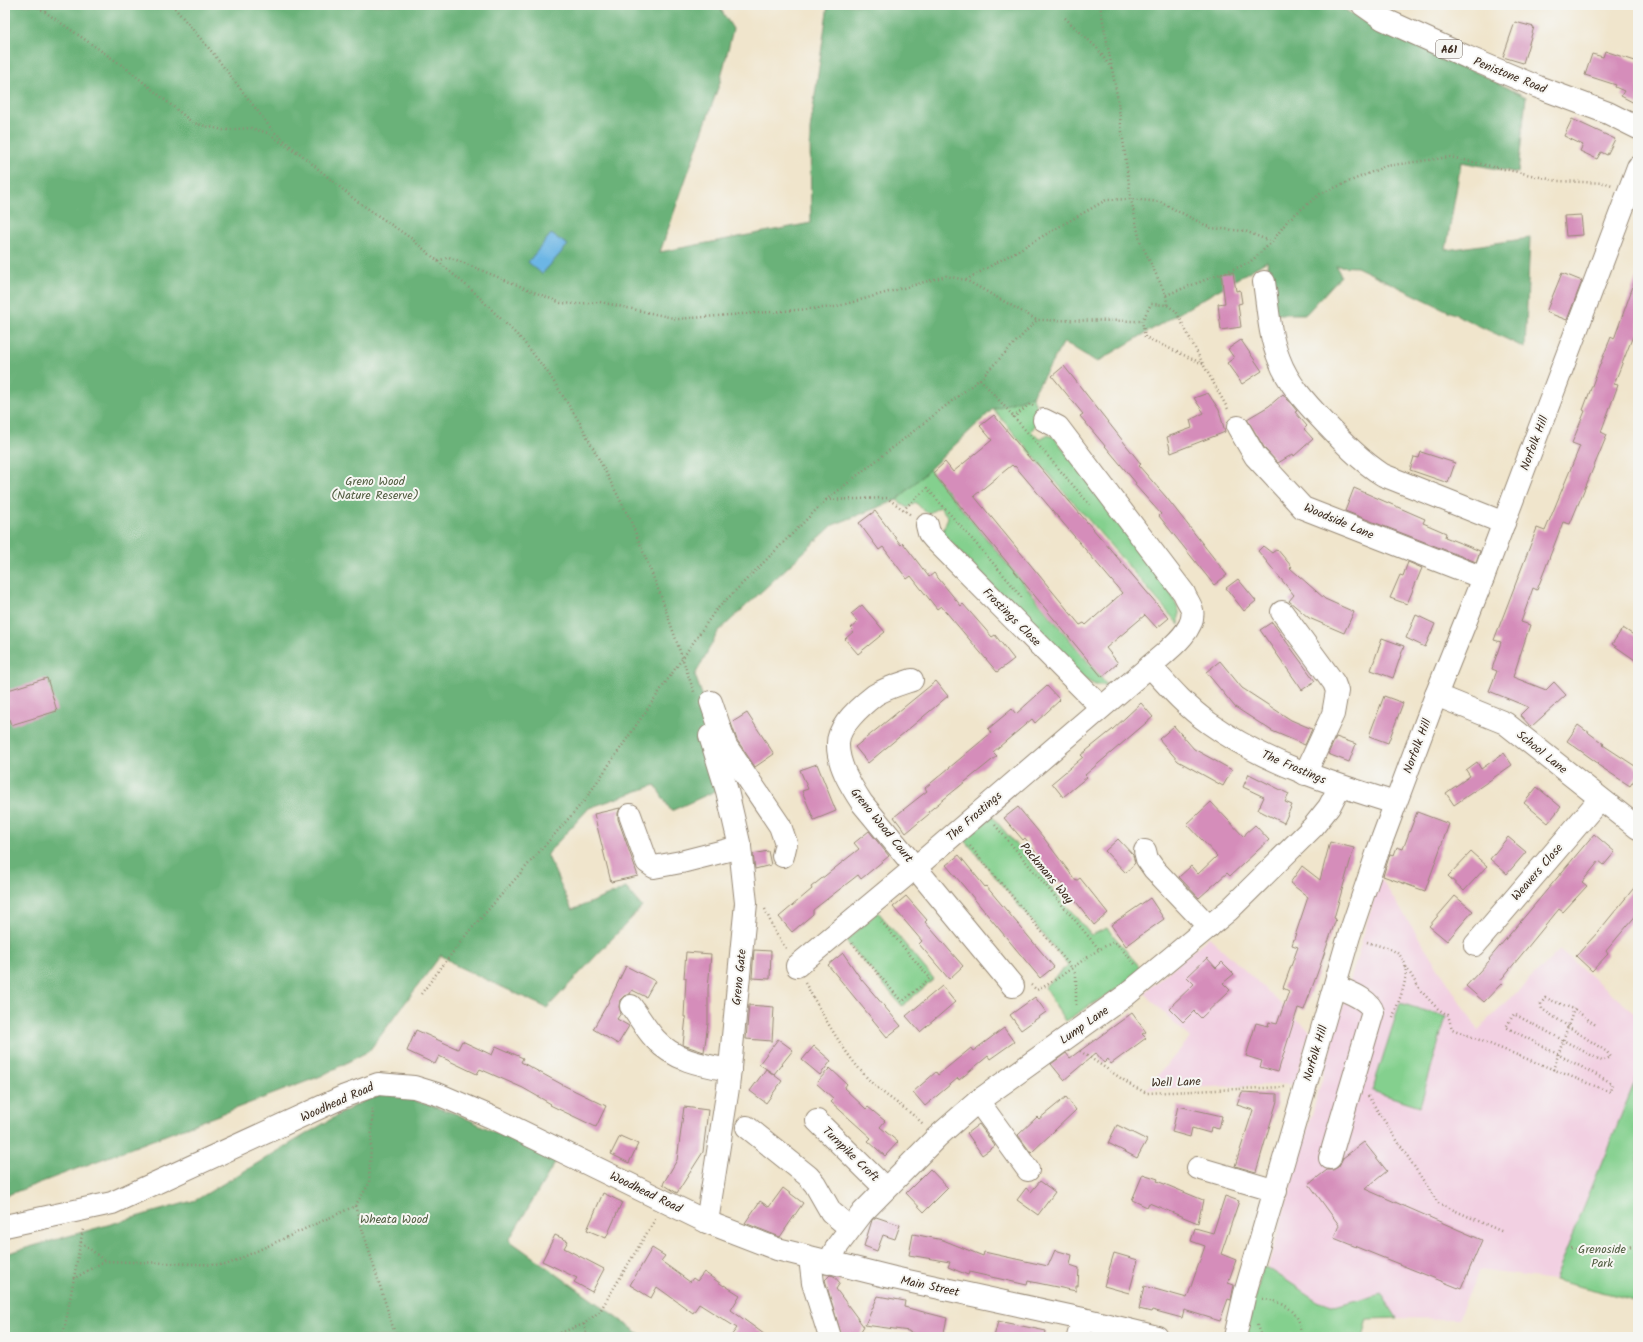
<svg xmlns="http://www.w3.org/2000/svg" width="1643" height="1342" viewBox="0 0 1643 1342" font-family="Kalam,sans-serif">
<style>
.built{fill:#f2d0e2}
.green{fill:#84d08e;stroke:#607d56}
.forest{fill:#6bb279;stroke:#536e4c}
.water{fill:#6cb6e5;stroke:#547082}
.building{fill:#d58dba;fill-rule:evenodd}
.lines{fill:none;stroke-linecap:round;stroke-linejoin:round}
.minor-casing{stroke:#968875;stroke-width:24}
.highway-casing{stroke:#968875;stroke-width:24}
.path{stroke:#968875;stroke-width:2.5;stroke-dasharray:1 3;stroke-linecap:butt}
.minor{stroke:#fff;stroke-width:22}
.highway{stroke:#fff;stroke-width:22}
.labels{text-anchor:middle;stroke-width:4;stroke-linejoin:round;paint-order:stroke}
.shield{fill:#f6f6f2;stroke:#73675e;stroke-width:1}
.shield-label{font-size:11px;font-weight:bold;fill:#3b2a1e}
.street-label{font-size:12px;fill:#3b2a1e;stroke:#f6f6f2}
.park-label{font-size:12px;fill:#515c40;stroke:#f6f6f2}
</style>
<rect width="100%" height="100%" fill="#f6f6f2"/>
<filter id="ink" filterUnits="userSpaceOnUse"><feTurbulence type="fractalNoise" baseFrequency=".025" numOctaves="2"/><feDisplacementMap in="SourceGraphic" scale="8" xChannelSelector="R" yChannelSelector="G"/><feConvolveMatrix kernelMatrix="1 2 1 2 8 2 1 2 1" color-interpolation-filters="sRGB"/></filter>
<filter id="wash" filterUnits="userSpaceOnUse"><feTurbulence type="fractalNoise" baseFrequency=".012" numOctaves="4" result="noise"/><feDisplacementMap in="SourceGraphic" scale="16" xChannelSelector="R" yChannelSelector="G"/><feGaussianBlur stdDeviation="0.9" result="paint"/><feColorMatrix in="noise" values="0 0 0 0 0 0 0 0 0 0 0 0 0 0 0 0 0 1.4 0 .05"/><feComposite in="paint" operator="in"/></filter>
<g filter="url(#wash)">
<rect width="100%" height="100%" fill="#f0e5cc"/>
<!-- built -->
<g class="built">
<polygon points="1380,877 1478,1030 1560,950 1638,1016 1638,1074 1554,1280 1479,1270 1458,1319 1397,1318 1381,1294 1335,1306 1316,1300 1268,1268"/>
<polygon points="1209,937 1310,1031 1295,1084 1146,1089 1190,1038 1144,993"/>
</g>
<!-- green -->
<g class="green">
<path d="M1032,396C1038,411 1042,417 1031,431L1039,439L1047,435L1054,437L1167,585L1179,611V625L993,409Z"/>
<polygon points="929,469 1107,685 1095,685 1079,676 946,538 943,530 948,517 940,507 929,513 924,511 915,502 908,508 897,500"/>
<polygon points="992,816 1091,935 1107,928 1144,972 1065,1021 1044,987 1068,965 964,839"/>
<polygon points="878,912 934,979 902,1006 846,941"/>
<polygon points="1400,1003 1446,1017 1420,1106 1372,1091"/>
<polygon points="1638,1074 1638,1301 1554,1280"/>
<polygon points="1263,1267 1268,1268 1316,1300 1335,1306 1381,1293 1397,1318 1367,1319 1362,1337 1249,1337 1247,1331"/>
</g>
<!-- forest -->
<g class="forest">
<polygon points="5,5 718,5 733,29 720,82 660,252 811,223 810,130 828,5 1337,5 1372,26 1480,74 1526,97 1518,173 1461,162 1446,250 1530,238 1525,348 1357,267 1336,266 1341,276 1306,314 1275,314 1267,261 1097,362 1064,342 1032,396 993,409 897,500 833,525 718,632 695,675 733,783 671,811 655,785 589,808 547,854 572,910 626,888 642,907 547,1008 457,966 441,955 369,1051 321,1076 5,1196"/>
<polygon points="387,1092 457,1114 556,1161 509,1240 644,1337 5,1337 5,1254 196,1200 338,1115 364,1101"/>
</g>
<!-- water -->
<polygon class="water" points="551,234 568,245 542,274 528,262"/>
<g id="blocks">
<!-- building -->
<g class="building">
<polygon points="1515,22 1534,27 1523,63 1503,57"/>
<polygon points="1605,51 1638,62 1638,105 1621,96 1624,91 1615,87 1616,85 1585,75 1592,54 1603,57"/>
<polygon points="1572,119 1615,139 1607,155 1601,152 1597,159 1580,151 1583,145 1564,136"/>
<polygon points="1581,215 1583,235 1566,236 1564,216"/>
<polygon points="1233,272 1236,291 1240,290 1242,303 1238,304 1241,327 1221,330 1218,304 1225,303 1221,274"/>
<polygon points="1562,273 1582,281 1567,320 1546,312"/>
<polygon points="1636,278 1638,278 1638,338 1633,336 1614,384 1618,385 1601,432 1607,435 1570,524 1563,522 1537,590 1533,588 1521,622 1530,625 1513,677 1546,690 1554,682 1566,695 1531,727 1520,715 1528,707 1489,691 1497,671 1492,669 1501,642 1494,640 1537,528 1545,531 1580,446 1572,443 1585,411 1583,410 1599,367 1611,337 1614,339"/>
<polygon points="1241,340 1262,371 1242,384 1227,363 1234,358 1228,349"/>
<polygon points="1064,366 1141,464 1139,466 1166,497 1227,575 1214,585 1159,516 1161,514 1135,485 1136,483 1080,416 1083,414 1052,376"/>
<polygon points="1208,393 1219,410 1225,432 1171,453 1167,437 1192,428 1190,420 1204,413 1194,398"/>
<polygon points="1283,394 1297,411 1295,412 1307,426 1304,429 1313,439 1294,456 1293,454 1278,463 1265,449 1247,419 1269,406"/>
<path d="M994,415L1032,461L1034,460L1169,618L1157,628L1145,615L1106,648L1118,663L1102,677L933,473L945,462L953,472L992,440L980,426ZM1012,465L1014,467L1015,466L1122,593L1086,625L1084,623L1080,625L974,496Z"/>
<polygon points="1421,452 1455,463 1448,483 1410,470 1414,457 1419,458"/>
<polygon points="1354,488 1425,519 1423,523 1446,533 1445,537 1480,551 1476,562 1345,511"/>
<polygon points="875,511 901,545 903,543 929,577 934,573 961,606 963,604 992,637 995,635 1014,659 997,672 941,606 937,609 911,576 907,579 883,547 879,550 859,523"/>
<polygon points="1263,546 1272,553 1277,549 1292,567 1290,568 1325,599 1354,612 1344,633 1309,618 1289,601 1294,595 1258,551"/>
<polygon points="1408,562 1422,568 1407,604 1390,598 1400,575 1403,576"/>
<polygon points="1238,579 1256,601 1244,611 1226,588"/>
<polygon points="862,605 885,632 858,654 845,639 854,631 851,628 858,622 851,614"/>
<polygon points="1416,615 1435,624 1425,647 1406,638"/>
<polygon points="1272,622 1315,681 1302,690 1260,630"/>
<polygon points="1623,628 1638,638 1638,662 1612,644"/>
<polygon points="1382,638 1404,646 1393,678 1371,670"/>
<polygon points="1220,661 1242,688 1291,720 1312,729 1305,745 1272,731 1235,707 1206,672"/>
<polygon points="47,678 57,711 11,725 5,708 5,691"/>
<polygon points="936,681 948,696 868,763 855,747"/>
<polygon points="1047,686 1060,700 1035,723 1032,719 993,752 997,756 928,812 929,814 906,833 894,817 927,791 925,788 991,733 988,729 1012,709 1016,714"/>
<polygon points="1384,696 1403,703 1388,743 1369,736"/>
<polygon points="1141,703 1153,717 1085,775 1087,777 1063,797 1052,783 1083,757 1081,755 1112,730"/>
<polygon points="747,713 774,754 755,767 737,740 731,723"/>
<polygon points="1578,725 1604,744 1603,745 1638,768 1638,774 1630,786 1598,765 1599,764 1567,741"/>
<polygon points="1174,726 1194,749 1232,770 1223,786 1178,761 1159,739"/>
<polygon points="1336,737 1356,744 1349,762 1328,754"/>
<polygon points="1504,753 1512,765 1454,805 1446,793 1470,776 1466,770 1477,762 1481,769"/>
<polygon points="817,764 836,811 814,820 802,791 808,789 800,770"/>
<polygon points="1249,774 1289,794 1285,802 1292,805 1284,823 1258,810 1264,797 1243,787"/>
<polygon points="1537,787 1561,807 1548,823 1524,803"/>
<polygon points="1211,802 1244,837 1246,833 1255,825 1269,840 1230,876 1227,873 1199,898 1179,877 1191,866 1198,874 1217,856 1187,824"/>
<polygon points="1018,807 1043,837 1076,881 1080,878 1108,913 1094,925 1060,881 1058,883 1025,838 1023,840 1004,818"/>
<polygon points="620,808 618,813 618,819 638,876 611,882 594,814"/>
<polygon points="1417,812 1449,824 1425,891 1383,876 1390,854 1394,855 1397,847 1403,849"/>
<polygon points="869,831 889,856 861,879 858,875 813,910 813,914 792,932 779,917 812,889 811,887 859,849 854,843"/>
<polygon points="1594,834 1615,852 1604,865 1599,861 1582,882 1587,886 1563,912 1559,909 1500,981 1502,983 1484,1002 1466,986 1490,960 1489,959"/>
<polygon points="1508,837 1526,852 1507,874 1490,859"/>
<polygon points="1118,839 1133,855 1135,863 1126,873 1105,851"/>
<polygon points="1330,842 1354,848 1334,918 1336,919 1321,963 1304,1010 1298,1008 1278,1072 1260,1067 1262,1061 1246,1056 1256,1023 1268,1026 1269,1022 1277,1024 1289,991 1283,988 1298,947 1292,945 1308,897 1290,883 1302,866 1320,880"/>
<polygon points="768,851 771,865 755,869 753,854"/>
<polygon points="1471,852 1487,866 1464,891 1448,876"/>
<polygon points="959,855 985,887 986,886 1054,967 1040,978 946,865"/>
<polygon points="1638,883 1638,913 1606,951 1608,954 1592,971 1576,956 1598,932"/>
<polygon points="906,896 927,920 925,922 963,966 949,979 919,944 922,941 893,907"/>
<polygon points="1455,896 1473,911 1447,941 1429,926"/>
<polygon points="1150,898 1164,919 1126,946 1111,925"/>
<polygon points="754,950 771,951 770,979 752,978"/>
<polygon points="686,952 711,954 708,989 708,1023 704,1052 683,1045 686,1017 684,1017 686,978 684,978"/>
<polygon points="843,953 861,979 901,1026 887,1037 828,965"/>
<polygon points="1207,958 1216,968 1222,962 1234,974 1223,983 1230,990 1201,1018 1194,1011 1183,1022 1169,1008 1194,984 1187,977"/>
<polygon points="626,966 655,981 646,997 632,990 630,994 624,996 620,1000 619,1007 621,1013 617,1019 629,1026 618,1044 593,1029 608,1003"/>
<polygon points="942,986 955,1002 920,1032 906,1016"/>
<polygon points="1035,997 1046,1012 1021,1030 1010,1015"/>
<polygon points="749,1005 774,1007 772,1041 746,1039"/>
<polygon points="1132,1013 1146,1032 1142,1034 1146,1038 1111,1064 1108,1059 1104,1063 1096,1053 1064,1080 1051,1064 1066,1053 1070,1058"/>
<polygon points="1004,1028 1014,1042 990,1059 988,1056 959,1080 958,1078 925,1106 913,1092 936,1072 938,1075 971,1048 973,1051"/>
<polygon points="416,1030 458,1049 462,1041 492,1055 496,1046 523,1058 521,1062 563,1085 606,1106 596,1127 550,1105 551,1104 523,1088 480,1069 477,1074 439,1056 435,1064 407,1051"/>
<polygon points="778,1039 793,1050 774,1074 759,1064"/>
<polygon points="814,1046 831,1061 820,1075 802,1060"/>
<polygon points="830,1068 847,1084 844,1088 866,1109 868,1107 885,1121 880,1127 898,1142 885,1156 868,1141 871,1138 831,1102 834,1099 816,1083"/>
<polygon points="766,1069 782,1081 766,1103 750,1091"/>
<polygon points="1242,1092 1277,1094 1277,1101 1256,1172 1235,1166 1253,1110 1237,1105"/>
<polygon points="1066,1097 1076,1110 1031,1153 1018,1135 1037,1117 1039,1119"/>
<polygon points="1178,1106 1222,1116 1219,1129 1211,1127 1210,1133 1192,1128 1190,1137 1172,1132"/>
<polygon points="684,1107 708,1110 703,1152 677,1193 663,1184 677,1160"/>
<polygon points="979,1124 995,1146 982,1155 967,1133"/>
<polygon points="1117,1125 1147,1140 1137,1158 1108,1143"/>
<polygon points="620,1136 638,1144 629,1163 611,1154"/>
<polygon points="1364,1142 1387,1171 1365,1189 1482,1240 1461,1289 1334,1238 1339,1225 1309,1184 1327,1170 1333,1170 1338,1167 1343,1158"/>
<polygon points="930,1169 948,1188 924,1212 906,1193"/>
<polygon points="1143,1174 1158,1179 1157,1181 1203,1200 1198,1223 1149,1203 1147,1207 1132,1200"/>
<polygon points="1040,1181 1055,1192 1038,1215 1017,1200 1026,1188 1031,1192"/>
<polygon points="783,1188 803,1203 780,1237 745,1223 760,1201 769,1207"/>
<polygon points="603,1193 622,1202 606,1238 587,1230"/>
<polygon points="1225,1196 1239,1201 1221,1254 1236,1260 1228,1283 1234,1285 1231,1300 1228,1299 1220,1321 1184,1310 1182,1318 1152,1310 1151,1312 1139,1309 1144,1286 1187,1298 1205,1246 1191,1241 1195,1228 1213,1233"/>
<polygon points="876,1217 900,1225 895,1239 883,1235 877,1251 864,1246 872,1220"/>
<polygon points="913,1234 943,1240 983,1256 984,1252 1048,1266 1055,1250 1072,1255 1070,1265 1079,1268 1078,1286 1076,1286 1076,1291 1028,1281 1027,1285 969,1272 968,1275 948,1267 950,1262 909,1255"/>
<polygon points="555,1235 568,1241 564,1248 604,1269 592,1292 574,1282 577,1278 542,1261"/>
<polygon points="652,1248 665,1256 661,1261 690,1282 693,1278 697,1281 704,1272 724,1286 724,1285 740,1295 731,1310 768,1337 730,1337 737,1328 699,1304 693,1313 657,1287 651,1298 630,1285"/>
<polygon points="1114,1253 1138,1260 1129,1293 1104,1286"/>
<polygon points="830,1275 834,1276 840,1283 836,1289 864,1327 858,1337 842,1337 825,1280"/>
<polygon points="878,1296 905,1301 904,1307 947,1318 943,1337 929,1337 909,1332 909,1331 865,1325"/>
<polygon points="998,1321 1046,1331 1045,1337 994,1337"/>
</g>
</g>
</g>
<g filter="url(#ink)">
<use href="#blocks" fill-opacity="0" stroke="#968875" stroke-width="1"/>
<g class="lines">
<!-- minor casing -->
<g class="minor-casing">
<g id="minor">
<path d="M1264,282C1268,307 1269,335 1279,359C1288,384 1307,404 1325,423C1343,442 1361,461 1383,475L1504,523"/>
<polyline points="1238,427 1255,456 1303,508 1483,578"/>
<polyline points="927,525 929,533 934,539 1101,707"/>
<polyline points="1282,612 1334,683 1337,691 1333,714 1305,774"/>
<path d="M1150,666C1168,686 1186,707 1209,723C1265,763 1330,783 1395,803"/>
<path d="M912,680C900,684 886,688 875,695C862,705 838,726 838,743C837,764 851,786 862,803L1013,986"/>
<polyline points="1436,695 1505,723 1638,828"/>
<polyline points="711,702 726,746 780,826 786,843 783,856"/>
<polyline points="630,815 647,862 654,867 681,862 740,847"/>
<polyline points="1145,851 1147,859 1154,869 1209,927"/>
<polyline points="1475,945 1600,799"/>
<path d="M797,966L916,867L1150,666C1163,654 1197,631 1192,610C1191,605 1186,599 1184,593L1058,427L1044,420"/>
<path d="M631,1006C639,1017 646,1029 655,1039C675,1061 702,1065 730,1070"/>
<polyline points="978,1101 1028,1170"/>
<polyline points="817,1121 885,1188"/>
<polyline points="747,1127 808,1176 815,1184 831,1212 850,1228"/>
<path d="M1330,1158L1373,1012C1369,998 1347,992 1335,986"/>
<polyline points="1198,1168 1276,1191"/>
<polyline points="707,1222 728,1088 746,903 740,847 727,791 710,736"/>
<polyline points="5,1226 112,1203 345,1096 378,1084 414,1087 440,1095 498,1120 707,1222 777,1249 894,1278 1083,1319 1157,1337"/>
<polyline points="810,1258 813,1283 830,1337"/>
<polyline points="828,1263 838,1245 863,1212 937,1137 978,1101 1009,1079 1125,996 1229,910 1313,827 1329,807 1340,786"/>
<polyline points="1078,1337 1083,1319"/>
<polyline points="1235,1337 1245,1293 1349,936 1380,845 1436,695 1483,578 1638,167"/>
</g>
</g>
<!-- highway casing -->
<g class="highway-casing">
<polyline id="highway" points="1363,5 1383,19 1467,57 1538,87 1608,113 1638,128"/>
</g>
<!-- path -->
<g class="path">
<polyline points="35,5 126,68 193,123 223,130 251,128 268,133 299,155"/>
<polyline points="172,5 212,52 273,131 354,199 412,239 475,293 523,341 549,374 580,423 630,519 662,599 694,692"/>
<polyline points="1100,5 1117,95 1131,199 1140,241 1166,295 1167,305"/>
<polyline points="1065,18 1098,49 1111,68"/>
<polyline points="438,261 449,257 561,303 576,304 600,302 678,319 835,307 946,276 966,280 1037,320 1142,321"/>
<polyline points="966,280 1106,200 1131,199 1160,202 1211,228 1245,231 1272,242"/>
<polyline points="1166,295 1249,263 1272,242 1288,220 1320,194 1386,166 1450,157 1558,181 1606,183 1612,185"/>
<polyline points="1203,364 1145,337 1142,321 1151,304 1167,305 1176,311 1203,364 1229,411"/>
<polyline points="980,379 1014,417"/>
<polyline points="1033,406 1030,404 1014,417 1090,505"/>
<polyline points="826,500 887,498 911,515"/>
<polyline points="903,510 927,488 1007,579 1022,598"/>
<polyline points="995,825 1099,949"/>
<polyline points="970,846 1072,968 1076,975 1076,1007"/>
<polyline points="765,909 775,932 787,950"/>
<path d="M1367,942C1376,945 1386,947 1394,951C1418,964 1399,998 1393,1017"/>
<polyline points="852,943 902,1002 930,978 880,920"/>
<polyline points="1406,967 1421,991 1438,1009 1448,1015 1452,1029 1610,1092 1612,1083 1506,1027 1514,1014 1602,1061 1611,1057 1607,1052 1542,1009 1541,1004 1545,998 1574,1009 1597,1026"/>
<path d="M805,983C825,1018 844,1055 873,1084C889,1099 908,1109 923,1124"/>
<path d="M1031,985L1037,990C1065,977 1086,954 1114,942L1118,945L1135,964"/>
<polyline points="421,994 466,935 584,801 715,611 826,500 980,379 1037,320"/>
<polyline points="1080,1051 1134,1087 1147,1093 1285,1087"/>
<polyline points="1553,1070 1574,1009"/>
<polyline points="1368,1096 1438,1203 1503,1232"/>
<polyline points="355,1206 396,1337"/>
<polyline points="81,1242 105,1261"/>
<path d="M1571,1248C1596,1254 1613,1252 1638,1244"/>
<polyline points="73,1279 105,1261 226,1265 355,1206 369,1184 373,1106"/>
<path d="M1263,1299C1277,1300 1294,1307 1299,1322C1301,1327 1299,1332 1302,1337"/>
<polyline points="584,1324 587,1337"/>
<polyline points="1257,1325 1261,1337"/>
<polyline points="63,1337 83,1229"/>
<polyline points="549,1337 584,1324 600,1311 656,1218"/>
</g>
<!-- minor -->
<use href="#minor" class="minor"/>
<!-- highway -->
<use href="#highway" class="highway"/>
</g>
</g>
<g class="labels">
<!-- shield labels -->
<rect class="shield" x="1436" y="40" width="26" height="18" rx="3"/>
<g class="shield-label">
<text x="1449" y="53">A61</text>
</g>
<!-- street labels -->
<g class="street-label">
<text transform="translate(1510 75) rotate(22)" y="4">Penistone Road</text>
<text transform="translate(1534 443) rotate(-69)" y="4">Norfolk Hill</text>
<text transform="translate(1339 521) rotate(23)" y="4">Woodside Lane</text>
<text transform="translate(1012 617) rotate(45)" y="4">Frostings Close</text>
<text transform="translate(1417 746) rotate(-69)" y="4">Norfolk Hill</text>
<text transform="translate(1542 752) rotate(39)" y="4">School Lane</text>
<text transform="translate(1294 767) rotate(23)" y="4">The Frostings</text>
<text transform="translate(974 816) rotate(-41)" y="4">The Frostings</text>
<text transform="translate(882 825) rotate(51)" y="4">Greno Wood Court</text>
<text transform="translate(1537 872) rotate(-49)" y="4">Weavers Close</text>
<text transform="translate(1047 873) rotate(50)" y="4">Packmans Way</text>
<text transform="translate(739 977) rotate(-84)" y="4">Greno Gate</text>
<text transform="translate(1084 1025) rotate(-35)" y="4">Lump Lane</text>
<text transform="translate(1315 1053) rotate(-73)" y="4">Norfolk Hill</text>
<text transform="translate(1176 1082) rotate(-2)" y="4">Well Lane</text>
<text transform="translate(337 1102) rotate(-24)" y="4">Woodhead Road</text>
<text transform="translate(851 1154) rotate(44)" y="4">Turnpike Croft</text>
<text transform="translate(646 1192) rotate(26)" y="4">Woodhead Road</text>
<text transform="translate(930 1286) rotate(12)" y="4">Main Street</text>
</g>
<!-- park labels -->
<g class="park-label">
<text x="375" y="485">Greno Wood<tspan x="375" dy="14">(Nature Reserve)</tspan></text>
<text x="394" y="1223">Wheata Wood</text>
<text x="1602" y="1253">Grenoside<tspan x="1602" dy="14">Park</tspan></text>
</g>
</g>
<!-- margin -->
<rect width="1643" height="1342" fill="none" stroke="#f6f6f2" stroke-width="20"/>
</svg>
